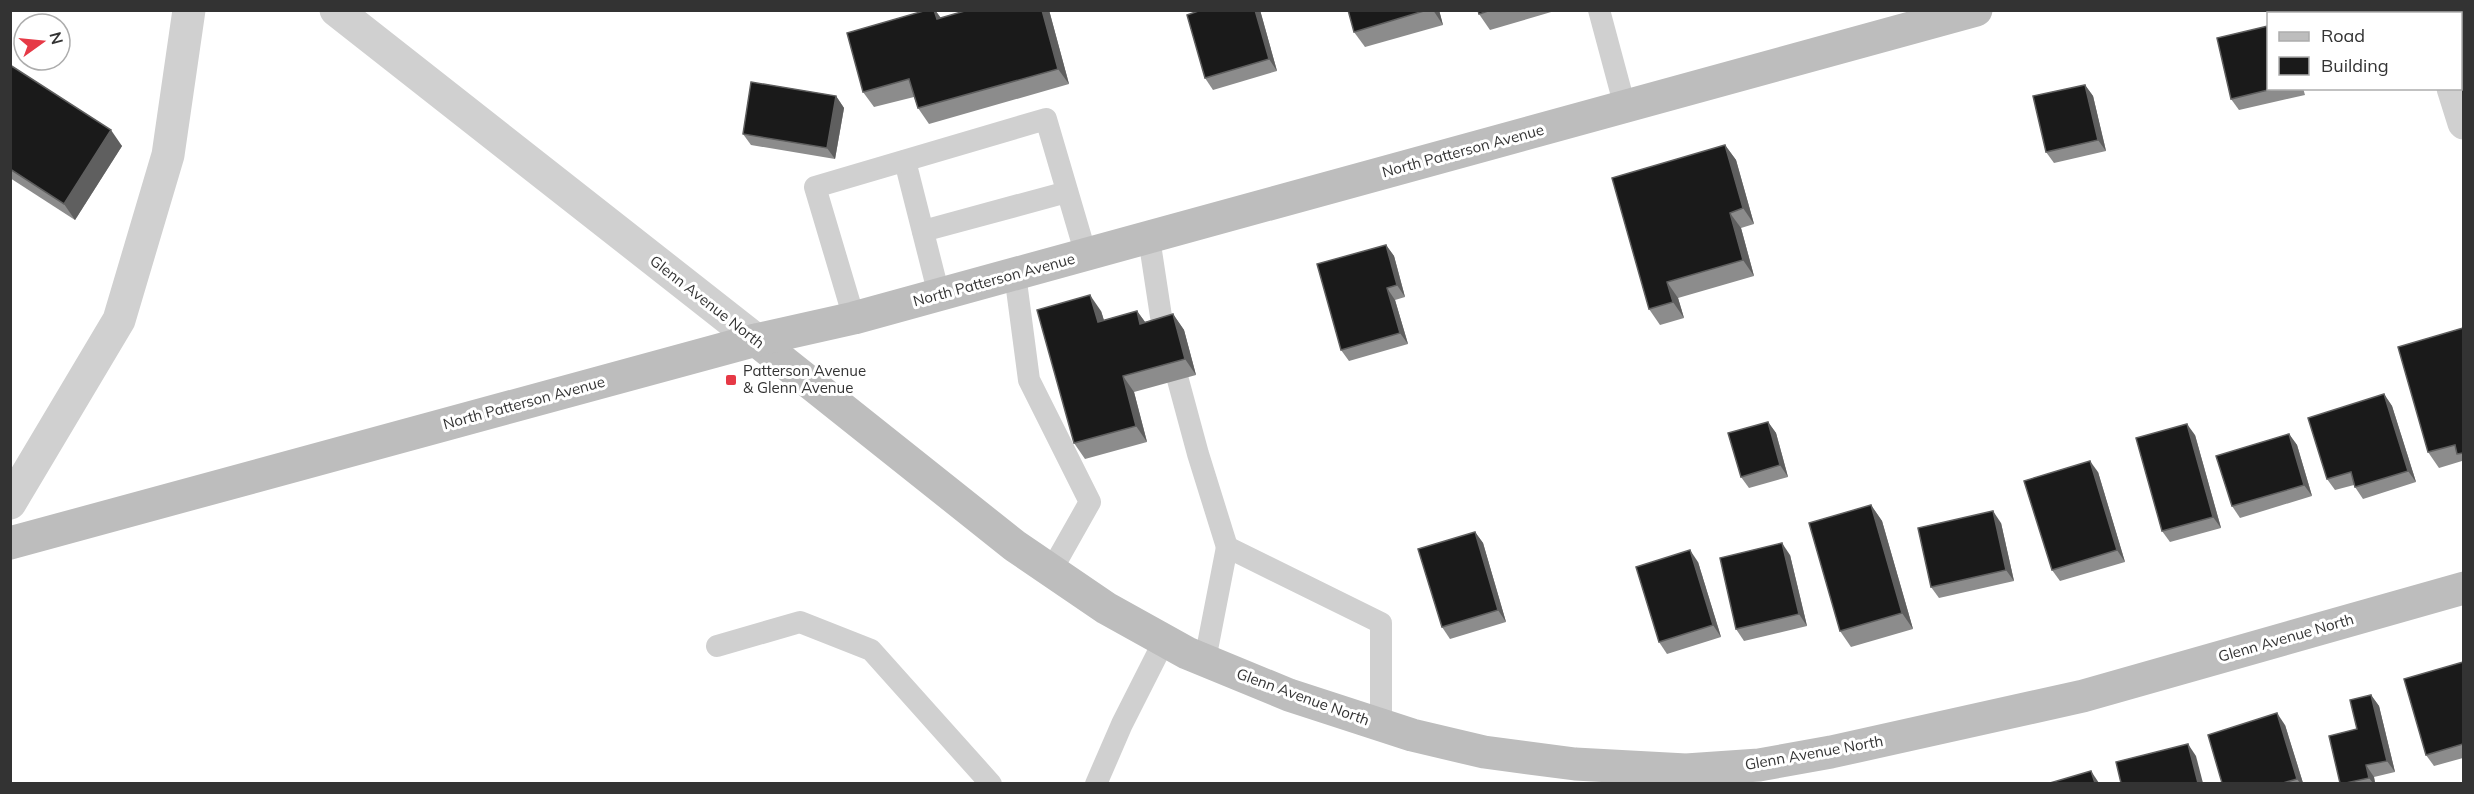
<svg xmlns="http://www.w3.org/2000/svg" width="2474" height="794" viewBox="0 0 2474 794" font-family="Mulish,sans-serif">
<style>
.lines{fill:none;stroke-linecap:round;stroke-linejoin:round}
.lane{stroke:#d0d0d0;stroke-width:22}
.street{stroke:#d0d0d0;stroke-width:33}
.secondary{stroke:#bdbdbd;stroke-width:33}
.wall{fill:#8c8c8c}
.shaded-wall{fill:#5f5f5f}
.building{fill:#1a1a1a;stroke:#5f5f5f;stroke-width:1.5}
.poi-dot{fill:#e63946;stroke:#fff;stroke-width:2}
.labels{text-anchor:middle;stroke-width:6;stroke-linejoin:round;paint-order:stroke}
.street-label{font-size:15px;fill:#333;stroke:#fff}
.poi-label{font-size:15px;fill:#333;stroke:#fff;text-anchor:start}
</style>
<rect width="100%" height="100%" fill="#fff"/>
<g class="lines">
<!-- lane -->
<g class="lane">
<polyline points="1599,10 1625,107"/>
<polyline points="905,161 939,295"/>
<polyline points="923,231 1067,192"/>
<polyline points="1149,238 1164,336"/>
<polyline points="1015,274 1029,380 1090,502 1051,571"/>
<polyline points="854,318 815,187 1046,119 1086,255"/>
<polyline points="1178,380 1198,454 1227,547"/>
<polyline points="717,646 800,622 871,650 991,784"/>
<polyline points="1205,660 1227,547 1381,623 1381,725"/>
<polyline points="1096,784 1122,724 1164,641"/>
</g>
<!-- street -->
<g class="street">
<polyline points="336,10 756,340"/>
<polyline points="2428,10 2429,14"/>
<polyline points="2453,88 2464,123"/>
<polyline points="10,503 119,320 168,155 189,10"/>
</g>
<!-- secondary -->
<g class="secondary">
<polyline points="756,340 1015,546 1106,608 1187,653 1289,695 1412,735 1484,752 1575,764 1686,770 1759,765 1831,752 2083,696 2464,588"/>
<polyline points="10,543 756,340 854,318 1976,10"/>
</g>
</g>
<!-- wall -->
<g class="wall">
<polygon points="935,10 941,18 1049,10 1069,84 929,124 918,108 914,97 874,107 863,92"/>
<polygon points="1260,10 1277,71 1213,90 1205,78"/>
<polygon points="1348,10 1439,10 1443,25 1365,47 1354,32"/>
<polygon points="1478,10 1558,10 1490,30 1479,14"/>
<polygon points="10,65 122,146 75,220 10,178"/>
<polygon points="2085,85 2093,96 2106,151 2054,163 2046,152"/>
<polygon points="2268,88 2303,88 2305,95 2239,110 2231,99"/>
<polygon points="836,96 844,108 835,159 751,145 743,134"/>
<polygon points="1725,145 1736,160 1754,224 1741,228 1754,276 1678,298 1684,318 1660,325 1649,309"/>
<polygon points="1386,245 1394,256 1405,297 1395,300 1408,344 1349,361 1341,350"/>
<polygon points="1101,311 1104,320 1137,311 1145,322 1173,314 1184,330 1196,375 1134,392 1147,442 1085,459 1074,443"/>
<polygon points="2463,328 2463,463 2462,461 2439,468 2428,452"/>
<polygon points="2384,394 2392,406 2416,482 2363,499 2355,487 2354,485 2335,490 2327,479"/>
<polygon points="1768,422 1776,433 1788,477 1749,488 1741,477"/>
<polygon points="2289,434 2297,445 2312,496 2240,518 2232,506"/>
<polygon points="2195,435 2221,528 2170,542 2162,531"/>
<polygon points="2098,472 2125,562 2060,581 2052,570"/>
<polygon points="1871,505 1882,521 1913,629 1851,647 1840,631"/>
<polygon points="2001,523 2014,581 1939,598 1931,587"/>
<polygon points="1475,532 1483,543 1506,622 1450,639 1442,627"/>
<polygon points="1790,555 1807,626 1744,641 1736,629"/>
<polygon points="1698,562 1721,637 1667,654 1659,642"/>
<polygon points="2463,662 2463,758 2434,766 2426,755"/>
<polygon points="2371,695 2379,706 2395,772 2374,777 2375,783 2340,783 2357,729"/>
<polygon points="2285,725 2303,783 2222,783"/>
</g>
<!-- shaded-wall -->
<g class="shaded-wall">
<polygon points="934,10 935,10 945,24 937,19"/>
<polygon points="1042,10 1049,10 1069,84 1058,69"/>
<polygon points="1255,10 1260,10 1277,71 1269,59"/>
<polygon points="1433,10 1439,10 1443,25"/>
<polygon points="2085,85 2093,96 2106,151 2098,140"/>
<polygon points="836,96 844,108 835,159 827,148"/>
<polygon points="111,130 122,146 75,220 64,204"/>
<polygon points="1725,145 1736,160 1754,224 1743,208"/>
<polygon points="1730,213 1741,228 1754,276 1743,260"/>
<polygon points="1386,245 1394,256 1405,297 1397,285"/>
<polygon points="1667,282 1678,298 1684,318 1673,302"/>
<polygon points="1387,288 1395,300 1408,344 1400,333"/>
<polygon points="1090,295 1101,311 1109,337 1098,322"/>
<polygon points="1137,311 1148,326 1140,324"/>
<polygon points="1173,314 1184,330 1196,375 1185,359"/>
<polygon points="1123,376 1134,392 1147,442 1136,426"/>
<polygon points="2384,394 2392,406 2416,482 2408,471"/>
<polygon points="1768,422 1776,433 1788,477 1780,465"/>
<polygon points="2187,424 2195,435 2221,528 2213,517"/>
<polygon points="2289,434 2297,445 2312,496 2304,485"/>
<polygon points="2090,461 2098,472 2125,562 2117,550"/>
<polygon points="1871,505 1882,521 1913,629 1902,613"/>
<polygon points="1993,511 2001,523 2014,581 2006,570"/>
<polygon points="1475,532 1483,543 1506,622 1498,610"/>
<polygon points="1782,543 1790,555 1807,626 1799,614"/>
<polygon points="1690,550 1698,562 1721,637 1713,625"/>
<polygon points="2371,695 2379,706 2395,772 2387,761"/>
<polygon points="2277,713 2285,725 2303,783 2300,783 2297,779"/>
<polygon points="2188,744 2196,756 2203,783 2198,783"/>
<polygon points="2366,765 2374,777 2375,783 2373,783 2369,778"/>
<polygon points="2091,771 2099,783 2095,783"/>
</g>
<!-- building -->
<g class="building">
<polygon points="927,10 934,10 937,19 968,10 1042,10 1058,69 918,108 909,79 863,92 847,33"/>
<polygon points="1201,10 1255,10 1269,59 1205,78 1187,15"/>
<polygon points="1348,10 1427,10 1354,32"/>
<polygon points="1478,10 1491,10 1479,14"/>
<polygon points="2268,26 2268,88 2276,88 2231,99 2217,38"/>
<polygon points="10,65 111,130 64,204 10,169"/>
<polygon points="751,82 836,96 827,148 743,134"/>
<polygon points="2085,85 2098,140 2046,152 2033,96"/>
<polygon points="1725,145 1743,208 1730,213 1743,260 1667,282 1673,302 1649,309 1612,178"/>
<polygon points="1386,245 1397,285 1387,288 1400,333 1341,350 1317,264"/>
<polygon points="1090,295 1098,322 1137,311 1140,324 1173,314 1185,359 1123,376 1136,426 1074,443 1037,310"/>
<polygon points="2463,328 2463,453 2457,454 2455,445 2428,452 2398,347"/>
<polygon points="2384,394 2408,471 2355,487 2351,472 2327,479 2308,418"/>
<polygon points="1768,422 1780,465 1741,477 1728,433"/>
<polygon points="2187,424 2213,517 2162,531 2136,438"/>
<polygon points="2289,434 2304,485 2232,506 2216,456"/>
<polygon points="2090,461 2117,550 2052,570 2024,481"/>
<polygon points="1871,505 1902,613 1840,631 1809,523"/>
<polygon points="1993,511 2006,570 1931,587 1918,528"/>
<polygon points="1475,532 1498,610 1442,627 1418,549"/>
<polygon points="1782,543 1799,614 1736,629 1720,558"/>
<polygon points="1690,550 1713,625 1659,642 1636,567"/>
<polygon points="2463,662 2463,744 2426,755 2404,679"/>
<polygon points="2371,695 2387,761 2366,765 2369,778 2346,783 2340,783 2329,736 2357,729 2350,700"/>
<polygon points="2277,713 2297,779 2283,783 2222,783 2208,735"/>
<polygon points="2188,744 2198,783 2121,783 2116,762"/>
<polygon points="2091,771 2095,783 2050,783"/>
</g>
<!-- markers -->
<rect class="poi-dot" x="725" y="374" width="12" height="12" rx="3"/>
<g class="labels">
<!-- street labels -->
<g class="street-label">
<text transform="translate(1463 151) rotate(-15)" y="5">North Patterson Avenue</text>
<text transform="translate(994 280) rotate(-15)" y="5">North Patterson Avenue</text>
<text transform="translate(707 302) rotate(38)" y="5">Glenn Avenue North</text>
<text transform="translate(524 403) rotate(-15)" y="5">North Patterson Avenue</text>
<text transform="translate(2286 638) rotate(-16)" y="5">Glenn Avenue North</text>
<text transform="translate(1303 697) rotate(20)" y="5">Glenn Avenue North</text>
<text transform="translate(1814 753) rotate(-10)" y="5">Glenn Avenue North</text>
</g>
<!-- poi labels -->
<g class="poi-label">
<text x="743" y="376">Patterson Avenue<tspan x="743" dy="17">&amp; Glenn Avenue</tspan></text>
</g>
</g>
<!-- border -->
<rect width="2474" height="794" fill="none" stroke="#333333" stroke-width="24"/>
<!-- legend -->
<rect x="2267" y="12" width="195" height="78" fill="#ffffff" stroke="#adadad" stroke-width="1.5"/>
<rect x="2279" y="32" width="30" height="9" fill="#bdbdbd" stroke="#adadad" stroke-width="1.5"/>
<text x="2321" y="42" font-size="18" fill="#333333">Road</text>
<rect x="2279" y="57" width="30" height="18" fill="#1a1a1a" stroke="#adadad" stroke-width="1.5"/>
<text x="2321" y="72" font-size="18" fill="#333333">Building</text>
<!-- north arrow -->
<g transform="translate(42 42) rotate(75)"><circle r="28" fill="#ffffff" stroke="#adadad" stroke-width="1.5"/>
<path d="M0-4.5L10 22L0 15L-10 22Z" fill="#e63946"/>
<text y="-9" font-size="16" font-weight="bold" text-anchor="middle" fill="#333333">N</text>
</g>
</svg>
